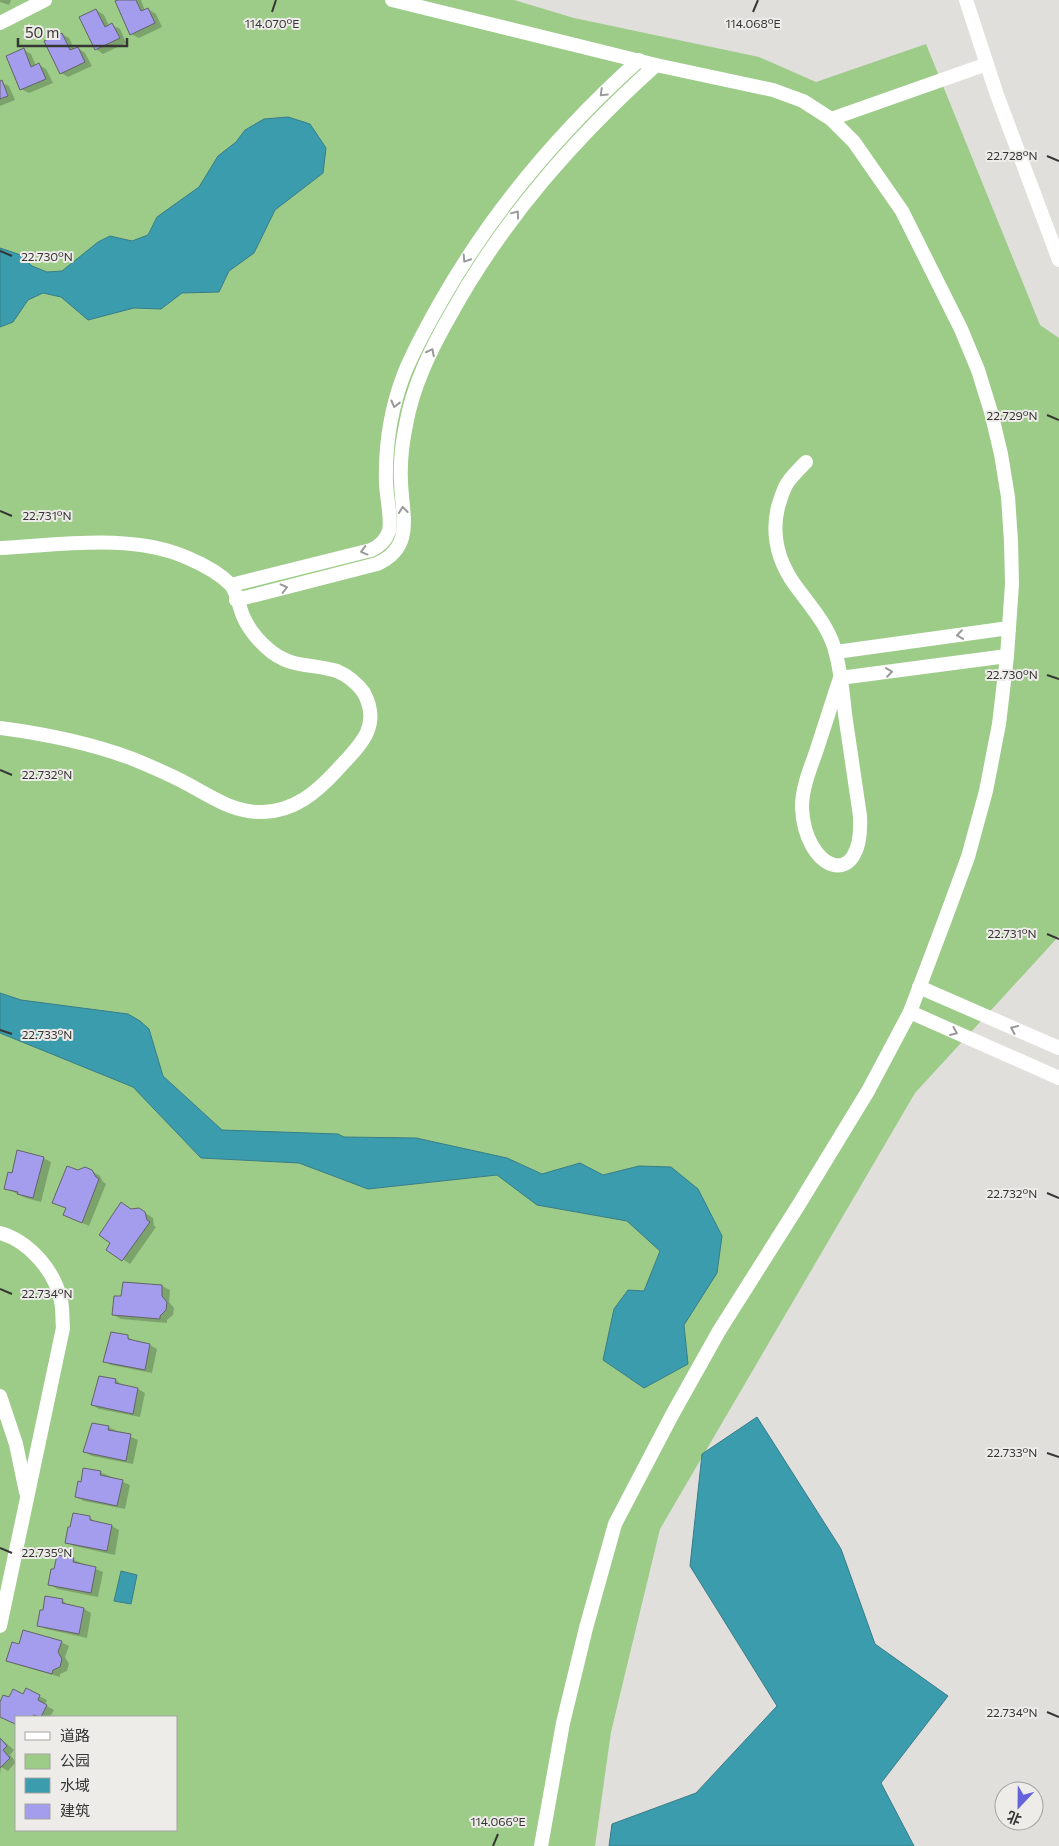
<svg xmlns="http://www.w3.org/2000/svg" width="1059" height="1846" viewBox="0 0 1059 1846" font-family="Commissioner,'Noto Sans SC',sans-serif">
<style>
.green{fill:#9ccc88;fill-rule:evenodd}
.water{fill:#3a9cac;stroke:#397d88}
.shadow{fill:#0003}
.building{fill:#a49cec;stroke:#646467}
.lines{fill:none;stroke-linecap:round;stroke-linejoin:round}
.street{stroke:#fff;stroke-width:14}
.oneway{stroke:#9a9a9a}
.ticks{fill:none;stroke:#363634;stroke-width:2}
.ticks-label{font-size:12px;text-anchor:middle;fill:#363634;stroke:#eeece9;stroke-width:4;stroke-linejoin:round;paint-order:stroke}
</style>
<rect width="100%" height="100%" fill="#e1dfdc"/>
<!-- green -->
<path class="green" d="M0,0H514L574,18L759,57L816,82L926,44L1040,325L1059,338V936L915,1093L660,1529L611,1732L595,1846H0ZM16,1717H176V1830H16Z"/>
<!-- water -->
<g class="water">
<polygon points="288,117 310,124 326,148 323,173 275,210 254,253 229,271 219,292 182,293 161,309 134,308 88,320 61,297 43,293 28,300 13,322 0,327 0,248 21,255 32,266 47,272 62,271 98,242 110,236 132,241 148,235 157,217 199,187 218,156 236,142 245,130 264,119"/>
<polygon points="0,993 21,1000 128,1014 140,1021 149,1029 163,1076 222,1130 338,1134 344,1137 416,1138 507,1158 542,1174 580,1163 603,1175 639,1166 671,1167 698,1189 722,1236 717,1273 684,1325 688,1364 644,1388 603,1360 614,1309 628,1290 644,1291 660,1251 627,1221 537,1205 497,1175 368,1189 299,1163 201,1158 133,1087 0,1033"/>
<polygon points="757,1417 841,1549 875,1644 948,1696 881,1783 914,1846 609,1846 612,1824 696,1793 777,1706 690,1566 702,1454"/>
<polygon points="121,1571 137,1575 131,1604 114,1601"/>
</g>
<!-- shadow -->
<g class="shadow">
<polygon points="0,0 11,0 9,5 0,2"/>
<polygon points="121,0 141,0 145,11 148,9 156,14 162,27 139,38 131,34"/>
<polygon points="96,10 104,15 109,26 112,25 120,29 126,43 103,54 96,49"/>
<polygon points="62,34 69,38 75,50 78,48 85,53 92,66 68,77 61,73"/>
<polygon points="24,50 31,54 36,66 39,65 46,69 53,83 29,93 21,89"/>
<polygon points="0,82 9,86 15,100 0,106"/>
<polygon points="43,1158 51,1162 41,1202 26,1198 5,1188 13,1174"/>
<polygon points="78,1171 92,1171 100,1176 103,1182 106,1184 89,1226 65,1215 67,1209 54,1202"/>
<polygon points="139,1209 153,1218 154,1226 156,1227 130,1264 108,1249 132,1210"/>
<polygon points="124,1283 162,1286 170,1290 169,1302 174,1308 173,1315 167,1320 167,1323 121,1319 114,1315 123,1298"/>
<polygon points="128,1337 135,1342 150,1345 157,1349 152,1373 111,1365 104,1361 107,1347 109,1347"/>
<polygon points="100,1377 116,1380 123,1386 138,1389 145,1393 140,1417 99,1409 92,1405 95,1391 97,1391"/>
<polygon points="108,1427 138,1440 133,1464 92,1456 85,1452"/>
<polygon points="100,1472 130,1485 125,1509 84,1501 76,1497 82,1483"/>
<polygon points="74,1514 90,1518 97,1523 112,1526 119,1530 115,1555 74,1546 66,1542"/>
<polygon points="74,1560 103,1572 98,1597 57,1589 50,1584"/>
<polygon points="62,1600 69,1606 84,1609 91,1613 87,1638 46,1629 38,1625"/>
<polygon points="61,1642 69,1646 65,1657 69,1664 67,1671 60,1674 60,1677 15,1664 8,1660 20,1645"/>
<polygon points="27,1690 47,1700 45,1705 54,1710 50,1717 16,1717 16,1724 0,1716 0,1704 9,1699 24,1696"/>
<polygon points="0,1738 14,1750 10,1755 16,1762 8,1771 1,1767 0,1775"/>
</g>
<!-- building -->
<g class="building">
<polygon points="118,0 136,0 141,11 148,8 155,23 130,35 115,1"/>
<polygon points="96,9 105,27 112,23 120,38 95,50 79,17"/>
<polygon points="62,33 70,50 78,47 85,62 60,74 44,41"/>
<polygon points="24,48 31,67 39,63 46,79 20,90 6,56"/>
<polygon points="2,80 8,96 0,99 0,81"/>
<polygon points="17,1150 44,1157 33,1198 17,1194 18,1192 4,1189 8,1172 12,1173"/>
<polygon points="67,1166 78,1170 85,1167 92,1170 96,1177 99,1179 82,1223 63,1215 66,1208 52,1203"/>
<polygon points="121,1202 131,1209 139,1208 145,1212 147,1220 150,1222 122,1261 106,1250 110,1243 99,1235"/>
<polygon points="123,1282 162,1285 162,1296 167,1302 166,1310 160,1316 160,1319 112,1315 114,1296 121,1296"/>
<polygon points="111,1332 128,1335 128,1339 150,1344 145,1370 103,1362"/>
<polygon points="99,1376 116,1379 115,1383 138,1388 133,1414 91,1405"/>
<polygon points="92,1423 109,1426 108,1430 131,1434 126,1461 83,1452"/>
<polygon points="83,1468 101,1471 100,1475 123,1480 117,1506 75,1497 78,1481 81,1482"/>
<polygon points="73,1513 90,1516 90,1520 112,1525 107,1551 65,1543 68,1527 70,1527"/>
<polygon points="57,1555 74,1558 73,1562 96,1567 91,1593 48,1585 51,1569 54,1569"/>
<polygon points="45,1596 63,1599 62,1603 84,1608 79,1634 37,1626 40,1610 43,1610"/>
<polygon points="23,1630 62,1641 58,1652 62,1659 60,1667 53,1670 52,1674 6,1661 12,1642 19,1644"/>
<polygon points="26,1688 40,1695 38,1700 47,1705 41,1717 33,1715 34,1717 16,1717 16,1727 15,1724 0,1717 0,1702 3,1695 9,1697 13,1689 23,1694"/>
<polygon points="0,1738 7,1746 3,1750 10,1758 0,1768"/>
</g>
<g class="lines">
<!-- street -->
<g class="street">
<polyline points="392,0 656,65 773,90 803,101 831,119 854,142 902,211 961,329 978,370 991,412 1001,454 1008,497 1011,541 1012,584 1007,656 999,724 986,791 968,857 944,922 910,1012 868,1091 798,1206 719,1331 672,1415 615,1524 586,1628 563,1723 541,1846"/>
<polyline points="966,0 997,95 1059,260"/>
<polyline points="0,23 45,0"/>
<polyline points="831,119 987,64"/>
<path d="M806,462C800,468 793,475 788,482C783,489 781,498 778,507C771,536 778,561 795,585C811,607 830,627 836,654C841,673 843,694 845,714C850,748 855,782 860,816C864,894 804,871 802,807C802,788 810,769 816,752C824,727 832,703 840,678L1007,656"/>
<path d="M0,548C60,545 132,533 188,558C202,564 219,573 230,584C237,591 239,607 243,616C248,628 257,639 267,648C290,669 311,663 337,671C347,675 358,684 364,693C382,727 359,746 338,769C317,792 295,811 263,812C232,813 209,795 182,781C166,773 150,766 133,759C90,743 46,734 0,728"/>
<path d="M231,585L371,550C380,546 386,540 389,531C392,518 386,496 386,482C385,446 391,408 404,374C414,349 427,326 440,303C492,211 560,131 639,60"/>
<path d="M236,600L377,564C415,547 402,515 401,482C400,463 402,444 406,425C413,385 431,349 451,314C504,218 575,138 656,65"/>
<polyline points="836,652 1009,628"/>
<polyline points="919,987 1059,1048"/>
<polyline points="910,1012 1059,1078"/>
<path d="M0,1233C29,1241 55,1271 61,1301C63,1310 62,1319 63,1328L0,1626"/>
<polyline points="0,1396 16,1444 26,1492"/>
</g>
</g>
<!-- one-way arrows -->
<defs><path id="oneway-chevron" d="M-2-3.5L2.5 0L-2 3.5" fill="none" stroke-width="1.6" stroke-linecap="round" stroke-linejoin="round" transform="scale(1.25)"/></defs>
<g class="oneway">
<use href="#oneway-chevron" transform="translate(603 93) rotate(136)"/>
<use href="#oneway-chevron" transform="translate(516 214) rotate(-53)"/>
<use href="#oneway-chevron" transform="translate(466 259) rotate(123)"/>
<use href="#oneway-chevron" transform="translate(431 352) rotate(-63)"/>
<use href="#oneway-chevron" transform="translate(395 404) rotate(104)"/>
<use href="#oneway-chevron" transform="translate(403 510) rotate(-97)"/>
<use href="#oneway-chevron" transform="translate(364 551) rotate(165)"/>
<use href="#oneway-chevron" transform="translate(284 588) rotate(-14)"/>
<use href="#oneway-chevron" transform="translate(960 635) rotate(172)"/>
<use href="#oneway-chevron" transform="translate(889 672) rotate(-8)"/>
<use href="#oneway-chevron" transform="translate(1014 1029) rotate(-156)"/>
<use href="#oneway-chevron" transform="translate(954 1032) rotate(24)"/>
</g>
<!-- ticks -->
<path class="ticks" d="M272,12L276,0M753,12L758,0M1047,156L1059,161M0,251L12,256M1047,415L1059,420M0,511L12,516M1047,675L1059,679M0,770L12,775M1047,934L1059,939M0,1030L12,1034M1047,1193L1059,1198M0,1289L12,1294M1047,1453L1059,1457M0,1548L12,1553M1047,1712L1059,1717M493,1846L498,1834"/>
<g class="ticks-label">
<text x="272" y="28">114.070°E</text>
<text x="753" y="28">114.068°E</text>
<text x="1012" y="160">22.728°N</text>
<text x="47" y="261">22.730°N</text>
<text x="1012" y="420">22.729°N</text>
<text x="47" y="520">22.731°N</text>
<text x="1012" y="679">22.730°N</text>
<text x="47" y="779">22.732°N</text>
<text x="1012" y="938">22.731°N</text>
<text x="47" y="1039">22.733°N</text>
<text x="1012" y="1198">22.732°N</text>
<text x="47" y="1298">22.734°N</text>
<text x="1012" y="1457">22.733°N</text>
<text x="47" y="1557">22.735°N</text>
<text x="1012" y="1717">22.734°N</text>
<text x="498" y="1826">114.066°E</text>
</g>
<!-- legend -->
<rect x="15" y="1716" width="162" height="115" fill="#eeece9" stroke="#a4a3a1"/>
<rect x="25" y="1732" width="25" height="8" fill="#ffffff" stroke="#a4a3a1"/>
<text x="60" y="1741" font-size="15" fill="#363634">道路</text>
<rect x="25" y="1754" width="25" height="15" fill="#9ccc88" stroke="#a4a3a1"/>
<text x="60" y="1766" font-size="15" fill="#363634">公园</text>
<rect x="25" y="1778" width="25" height="15" fill="#3a9cac" stroke="#a4a3a1"/>
<text x="60" y="1791" font-size="15" fill="#363634">水域</text>
<rect x="25" y="1804" width="25" height="15" fill="#a49cec" stroke="#a4a3a1"/>
<text x="60" y="1816" font-size="15" fill="#363634">建筑</text>
<!-- north arrow -->
<g transform="translate(1019 1806) rotate(202)"><circle r="24" fill="#eeece9" stroke="#a4a3a1"/>
<path d="M0-4L9 19L0 12L-9 19Z" fill="#6563dc"/>
<text y="-8" font-size="14" font-weight="bold" text-anchor="middle" fill="#363634">北</text>
</g>
<!-- scale -->
<path d="M18 38v8h109v-8" fill="none" stroke="#363634" stroke-width="2.5"/>
<text x="25" y="38" font-size="15" fill="#363634" stroke="#eeece9" stroke-width="4" paint-order="stroke">50 m</text>
</svg>
